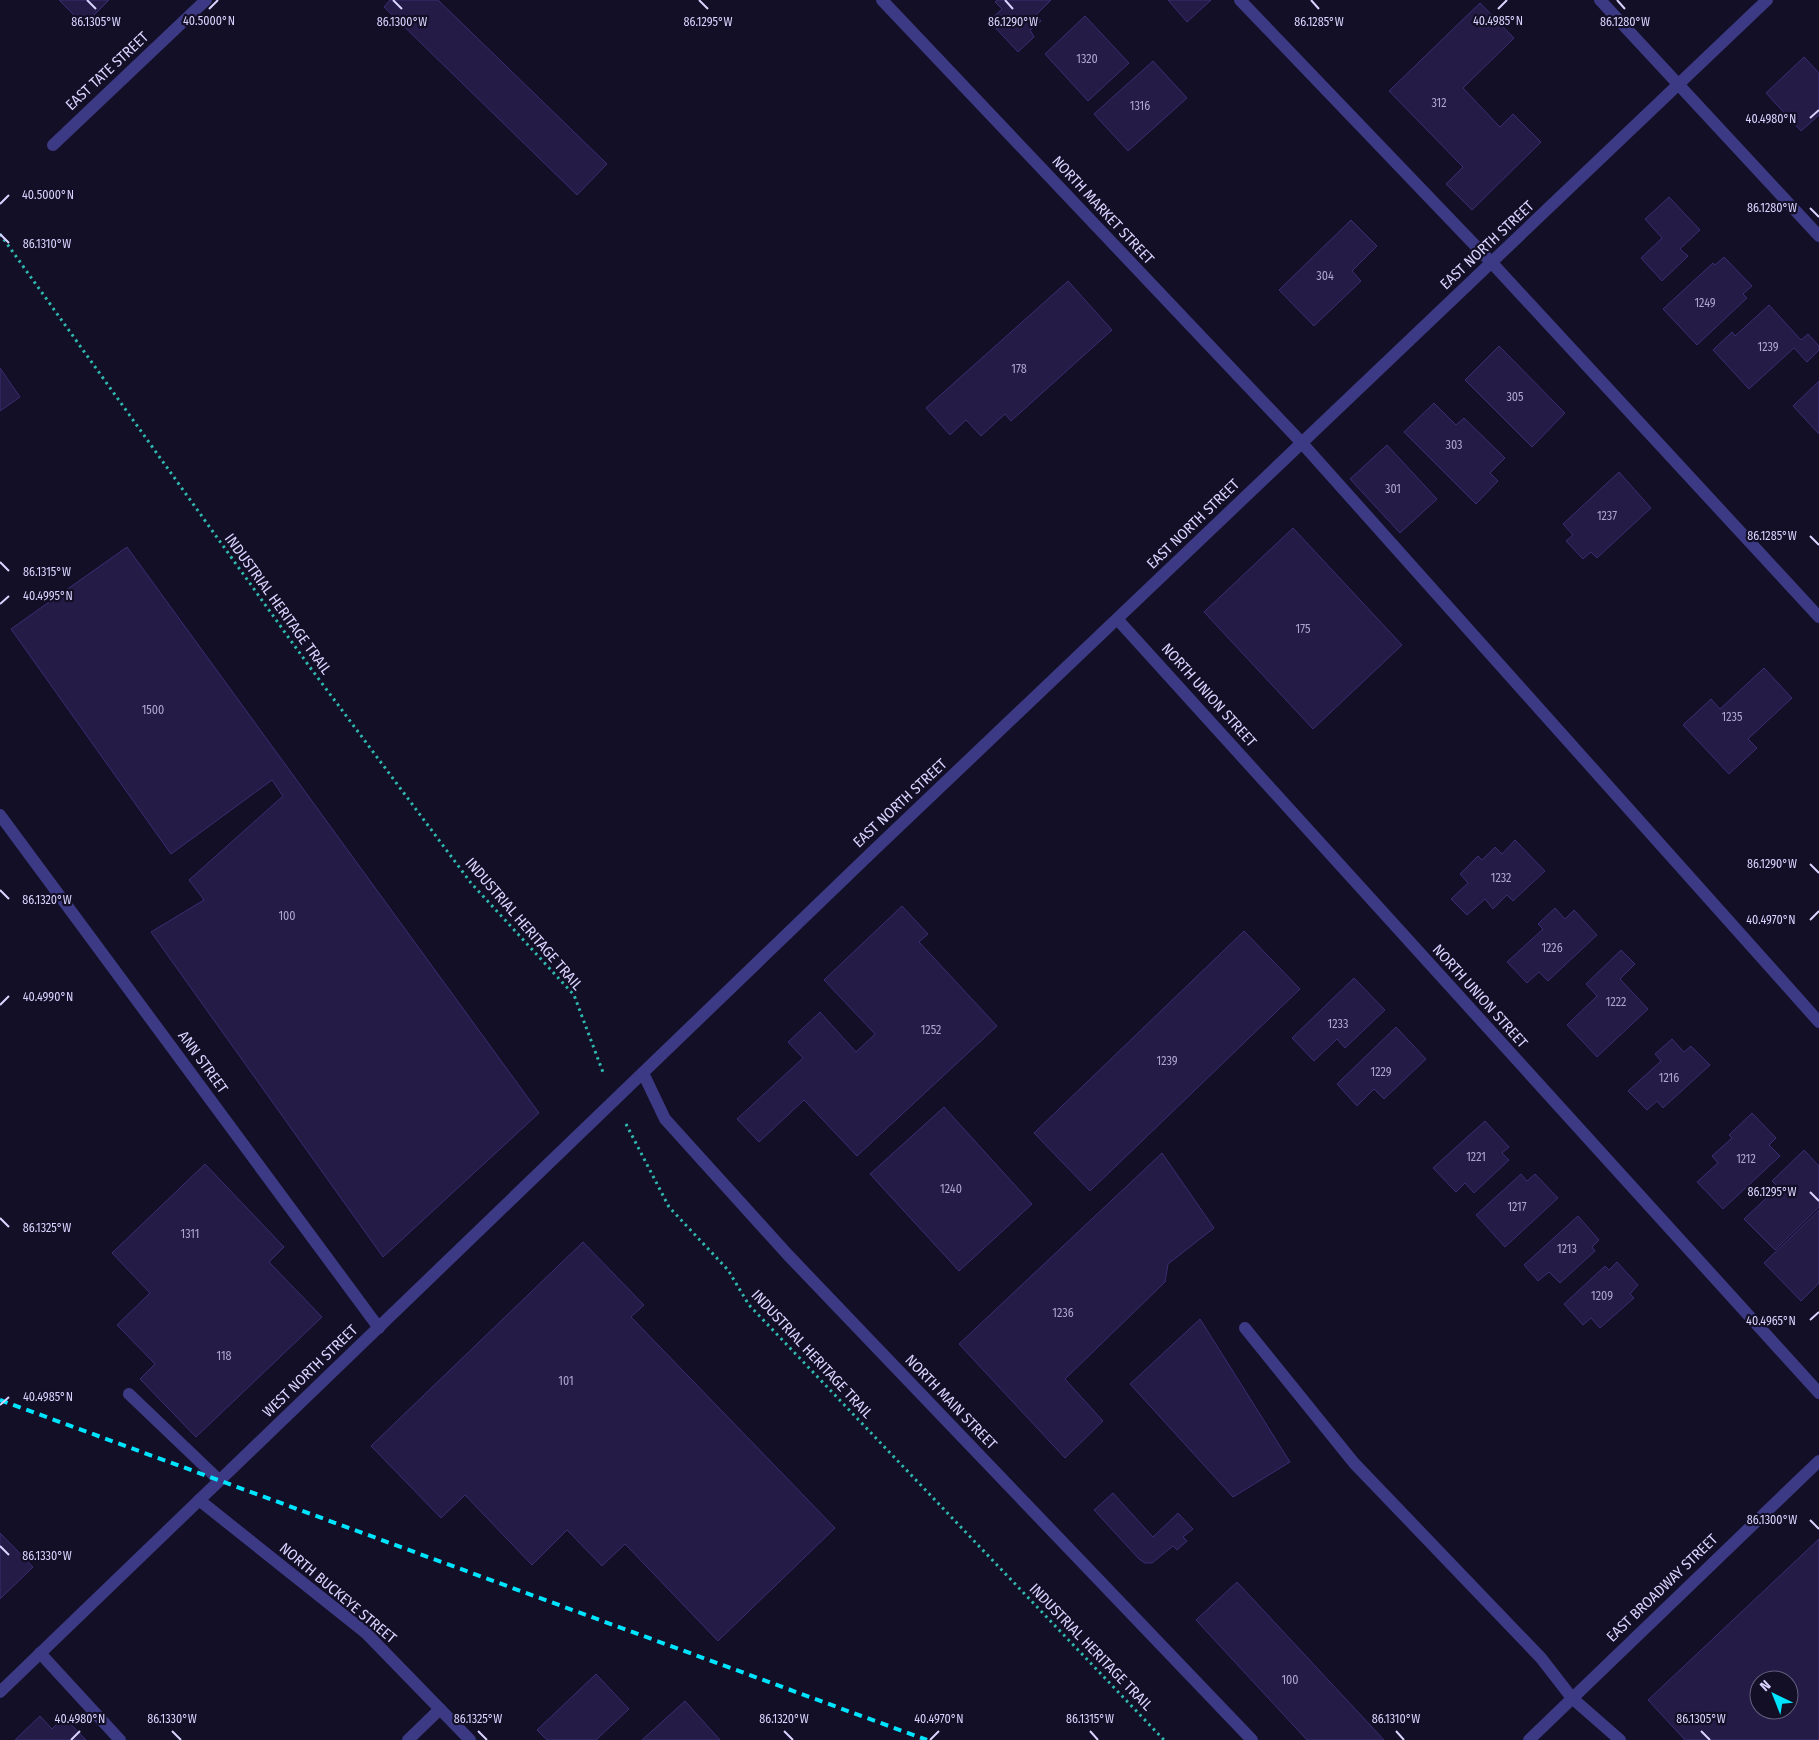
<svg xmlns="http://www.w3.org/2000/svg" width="1819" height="1740" viewBox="0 0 1819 1740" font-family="'Fira Sans Condensed',sans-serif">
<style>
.building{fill:#241b47;stroke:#3b2d73;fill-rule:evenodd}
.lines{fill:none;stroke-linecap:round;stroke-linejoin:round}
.path{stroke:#2fb8b0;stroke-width:3;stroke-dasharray:2.5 4;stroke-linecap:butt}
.minor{stroke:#3d3a85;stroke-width:12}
.rail{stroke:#00e5ff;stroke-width:4;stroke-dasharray:8 6;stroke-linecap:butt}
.ticks{fill:none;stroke:#d9d4ff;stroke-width:2}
.labels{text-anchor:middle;stroke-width:4.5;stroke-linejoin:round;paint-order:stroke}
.number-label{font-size:12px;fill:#aca6d1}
.street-label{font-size:15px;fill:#d9d4ff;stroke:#130f26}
.ticks-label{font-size:12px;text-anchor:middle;fill:#d9d4ff;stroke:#130f26;stroke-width:4.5;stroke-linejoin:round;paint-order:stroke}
</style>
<rect width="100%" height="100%" fill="#130f26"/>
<!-- building -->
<g class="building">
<polygon points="59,0 109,0 84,25"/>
<polygon points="390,0 438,0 607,164 577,195 384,7"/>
<polygon points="997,0 1051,0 1036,15 1041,21 1030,30 1034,37 1018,52 989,21 1002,9 995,2"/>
<polygon points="1168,0 1211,0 1187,22"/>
<polygon points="1480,3 1514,38 1463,88 1500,127 1513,114 1541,142 1472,210 1446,184 1463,167 1389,91"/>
<polygon points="1085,16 1129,63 1088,101 1045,54"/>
<polygon points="1804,57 1819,73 1819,115 1801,131 1766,93"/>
<polygon points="1153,61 1187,98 1128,151 1094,114"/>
<polygon points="1669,197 1700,230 1680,249 1688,256 1662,281 1641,258 1662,238 1645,219"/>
<polygon points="1351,220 1377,246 1352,271 1361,281 1314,326 1279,290"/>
<polygon points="1724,257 1752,286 1743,294 1747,298 1697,345 1663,309 1713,263 1715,265"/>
<polygon points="1068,281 1112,330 1011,421 1005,414 981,436 966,420 950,435 926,408"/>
<polygon points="1769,305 1801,340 1808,334 1819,346 1819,350 1807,362 1794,348 1749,389 1713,350 1732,332 1735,336"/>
<polygon points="1499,346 1565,413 1532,447 1465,380"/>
<polygon points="0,368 20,397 0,411"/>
<polygon points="1819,381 1819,434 1793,406"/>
<polygon points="1434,403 1456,425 1464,418 1505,458 1490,473 1498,481 1476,504 1404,432"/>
<polygon points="1387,445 1437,499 1400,533 1350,479"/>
<polygon points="1619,472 1651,508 1597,558 1591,552 1583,559 1566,541 1573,535 1563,524"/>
<polygon points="1293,528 1402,645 1313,729 1204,612"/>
<polygon points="127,547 539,1113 383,1257 151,932 204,900 189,880 283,796 272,780 171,854 11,629"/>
<polygon points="1764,668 1792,698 1748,739 1757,748 1729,774 1683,725 1711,699 1720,709"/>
<polygon points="1515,840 1545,871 1513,901 1507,895 1493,909 1485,899 1467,915 1451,899 1468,883 1460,874 1478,856 1482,860 1495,847 1502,854"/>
<polygon points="902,906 928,934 919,942 997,1026 857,1156 804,1100 759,1142 737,1119 803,1058 788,1042 820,1012 856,1052 875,1034 824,980"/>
<polygon points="1555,908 1565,919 1574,910 1597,935 1548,981 1539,972 1527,983 1507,962 1543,929 1538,924"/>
<polygon points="1244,931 1300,989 1090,1191 1034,1133"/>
<polygon points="1621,950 1635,964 1620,979 1648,1009 1597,1057 1567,1025 1597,996 1586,984"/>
<polygon points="1354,978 1385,1010 1345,1048 1337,1039 1314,1061 1292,1038"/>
<polygon points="1396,1027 1426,1059 1384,1099 1374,1089 1357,1106 1337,1084"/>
<polygon points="1672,1039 1684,1052 1691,1046 1710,1065 1663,1108 1657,1101 1647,1110 1628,1091 1661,1061 1655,1054"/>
<polygon points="944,1107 1032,1204 959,1271 870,1174"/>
<polygon points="1752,1113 1776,1138 1769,1145 1780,1156 1723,1209 1697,1182 1718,1163 1712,1156 1732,1138 1729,1135"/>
<polygon points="1485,1121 1509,1147 1502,1153 1509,1160 1474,1193 1465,1183 1456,1192 1433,1168"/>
<polygon points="1804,1150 1819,1166 1819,1207 1775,1250 1744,1219 1778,1187 1772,1181"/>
<polygon points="1162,1153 1214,1228 1168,1264 1165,1282 1065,1379 1103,1421 1065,1458 959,1344"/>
<polygon points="205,1164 284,1247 269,1262 322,1317 196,1437 140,1379 155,1364 117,1325 150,1293 112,1253"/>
<polygon points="1521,1174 1527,1181 1535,1174 1558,1198 1505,1247 1476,1215"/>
<polygon points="1819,1210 1819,1283 1801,1301 1764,1263"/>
<polygon points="1578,1216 1599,1240 1592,1247 1595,1251 1560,1283 1549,1272 1538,1281 1524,1265"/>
<polygon points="583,1242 644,1305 631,1317 835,1528 718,1641 625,1544 602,1566 567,1530 532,1565 465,1495 441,1518 371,1446"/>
<polygon points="1617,1262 1638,1285 1630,1294 1634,1298 1600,1328 1591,1318 1583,1325 1564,1304 1605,1266 1609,1270"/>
<polygon points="1200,1319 1290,1462 1233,1497 1130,1384"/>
<polygon points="1113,1493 1153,1537 1178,1513 1193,1529 1183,1537 1187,1541 1177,1550 1173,1546 1152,1563 1145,1563 1139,1559 1094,1510"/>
<polygon points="0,1533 33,1567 0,1599"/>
<path d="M1819,1539V1740H1685L1648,1700ZM1759,1680H1789V1710H1759Z"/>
<polygon points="1237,1582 1384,1740 1307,1740 1196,1620"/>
<polygon points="596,1674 629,1709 596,1740 547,1740 537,1730"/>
<polygon points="685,1701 720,1740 642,1740"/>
<polygon points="40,1716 52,1729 64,1717 86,1740 15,1740"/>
</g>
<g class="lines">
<!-- path -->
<g class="path">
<polyline points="0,234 309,666 471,883 574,995 604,1075"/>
<polyline points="626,1124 669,1207 728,1270 749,1305 1164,1740"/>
</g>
<!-- minor -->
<g class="minor">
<polyline points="882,0 1301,442 1819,1022"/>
<polyline points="1240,0 1492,263 1819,617"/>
<polyline points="1600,0 1819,236"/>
<polyline points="53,145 206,0"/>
<polyline points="1118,620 1819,1393"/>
<polyline points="0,815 379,1328"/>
<polyline points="643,1073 665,1119 788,1255 1252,1740"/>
<polyline points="1245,1328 1354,1463 1541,1658 1572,1698 1620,1740"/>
<polyline points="129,1394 219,1480"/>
<polyline points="199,1500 366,1633 470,1740"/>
<polyline points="40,1653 120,1740"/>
<polyline points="0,1692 871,853 1767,0"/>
<polyline points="408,1740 440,1709"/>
<polyline points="1529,1740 1819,1461"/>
</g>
<!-- rail -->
<polyline class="rail" points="0,1400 927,1740"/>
</g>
<!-- ticks -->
<path class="ticks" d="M87,0L96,9M393,0L402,9M699,0L708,9M1005,0L1013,9M1311,0L1319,9M1617,0L1625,9M209,9L218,0M1498,9L1507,0M1810,118L1819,110M0,204L9,195M1810,208L1819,217M0,234L9,243M1810,536L1819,545M0,562L9,571M0,604L9,596M1810,864L1819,873M0,890L9,899M1810,920L1819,911M0,1005L9,996M1810,1192L1819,1201M0,1218L9,1227M1810,1320L1819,1312M0,1405L9,1397M1810,1520L1819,1529M0,1546L9,1555M172,1731L181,1740M478,1731L487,1740M784,1731L793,1740M1090,1731L1098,1740M1396,1731L1404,1740M1701,1731L1710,1740M71,1740L80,1731M930,1740L939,1731"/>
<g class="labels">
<!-- number labels -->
<g class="number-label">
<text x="1087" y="63">1320</text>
<text x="1439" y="107">312</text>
<text x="1140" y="110">1316</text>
<text x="1325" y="280">304</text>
<text x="1705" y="307">1249</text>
<text x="1768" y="351">1239</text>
<text x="1019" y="373">178</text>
<text x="1515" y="401">305</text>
<text x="1454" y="449">303</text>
<text x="1393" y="493">301</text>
<text x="1607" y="520">1237</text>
<text x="1303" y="633">175</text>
<text x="153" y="714">1500</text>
<text x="1732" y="721">1235</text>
<text x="1501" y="882">1232</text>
<text x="287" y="920">100</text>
<text x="1552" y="952">1226</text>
<text x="1616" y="1006">1222</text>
<text x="1338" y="1028">1233</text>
<text x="931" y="1034">1252</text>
<text x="1167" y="1065">1239</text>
<text x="1381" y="1076">1229</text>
<text x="1669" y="1082">1216</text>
<text x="1476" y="1161">1221</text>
<text x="1746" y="1163">1212</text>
<text x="951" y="1193">1240</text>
<text x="1517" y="1211">1217</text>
<text x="190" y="1238">1311</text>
<text x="1567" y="1253">1213</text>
<text x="1602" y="1300">1209</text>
<text x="1063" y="1317">1236</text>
<text x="224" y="1360">118</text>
<text x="566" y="1385">101</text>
<text x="1290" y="1684">100</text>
</g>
<!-- street labels -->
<g class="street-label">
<text transform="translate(107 71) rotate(-43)" y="5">EAST TATE STREET</text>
<text transform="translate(1103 210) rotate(47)" y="5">NORTH MARKET STREET</text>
<text transform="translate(1487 245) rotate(-43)" y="5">EAST NORTH STREET</text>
<text transform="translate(1193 524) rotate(-44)" y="5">EAST NORTH STREET</text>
<text transform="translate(278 604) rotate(54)" y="5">INDUSTRIAL HERITAGE TRAIL</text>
<text transform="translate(1209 695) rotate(48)" y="5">NORTH UNION STREET</text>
<text transform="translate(900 803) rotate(-43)" y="5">EAST NORTH STREET</text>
<text transform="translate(524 924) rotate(49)" y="5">INDUSTRIAL HERITAGE TRAIL</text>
<text transform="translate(1480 996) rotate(48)" y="5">NORTH UNION STREET</text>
<text transform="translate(203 1062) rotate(54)" y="5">ANN STREET</text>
<text transform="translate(812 1354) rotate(47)" y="5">INDUSTRIAL HERITAGE TRAIL</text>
<text transform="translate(310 1371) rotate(-44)" y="5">WEST NORTH STREET</text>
<text transform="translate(951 1402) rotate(46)" y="5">NORTH MAIN STREET</text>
<text transform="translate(1662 1588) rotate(-44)" y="5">EAST BROADWAY STREET</text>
<text transform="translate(338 1593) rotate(40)" y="5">NORTH BUCKEYE STREET</text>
<text transform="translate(1091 1647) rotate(46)" y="5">INDUSTRIAL HERITAGE TRAIL</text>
</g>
</g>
<g class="ticks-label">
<text x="1498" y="25">40.4985°N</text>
<text x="209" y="25">40.5000°N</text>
<text x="96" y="26">86.1305°W</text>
<text x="402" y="26">86.1300°W</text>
<text x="708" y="26">86.1295°W</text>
<text x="1013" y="26">86.1290°W</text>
<text x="1319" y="26">86.1285°W</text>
<text x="1625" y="26">86.1280°W</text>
<text x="1771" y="123">40.4980°N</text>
<text x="48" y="199">40.5000°N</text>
<text x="1772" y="212">86.1280°W</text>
<text x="47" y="248">86.1310°W</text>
<text x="1772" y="540">86.1285°W</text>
<text x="47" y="576">86.1315°W</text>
<text x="48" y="600">40.4995°N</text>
<text x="1772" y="868">86.1290°W</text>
<text x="47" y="904">86.1320°W</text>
<text x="1771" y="924">40.4970°N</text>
<text x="48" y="1001">40.4990°N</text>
<text x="1772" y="1196">86.1295°W</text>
<text x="47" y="1232">86.1325°W</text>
<text x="1771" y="1325">40.4965°N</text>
<text x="48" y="1401">40.4985°N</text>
<text x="1772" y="1524">86.1300°W</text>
<text x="47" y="1560">86.1330°W</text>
<text x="172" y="1723">86.1330°W</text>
<text x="478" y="1723">86.1325°W</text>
<text x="784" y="1723">86.1320°W</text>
<text x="1090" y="1723">86.1315°W</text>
<text x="1396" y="1723">86.1310°W</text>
<text x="1701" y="1723">86.1305°W</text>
<text x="80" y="1723">40.4980°N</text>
<text x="939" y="1723">40.4970°N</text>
</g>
<!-- north arrow -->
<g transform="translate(1774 1695) rotate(317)"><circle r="24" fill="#130f26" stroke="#625e7d"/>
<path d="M0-4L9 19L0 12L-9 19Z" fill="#00e5ff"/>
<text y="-8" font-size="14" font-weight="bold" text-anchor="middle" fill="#d9d4ff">N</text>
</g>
</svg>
